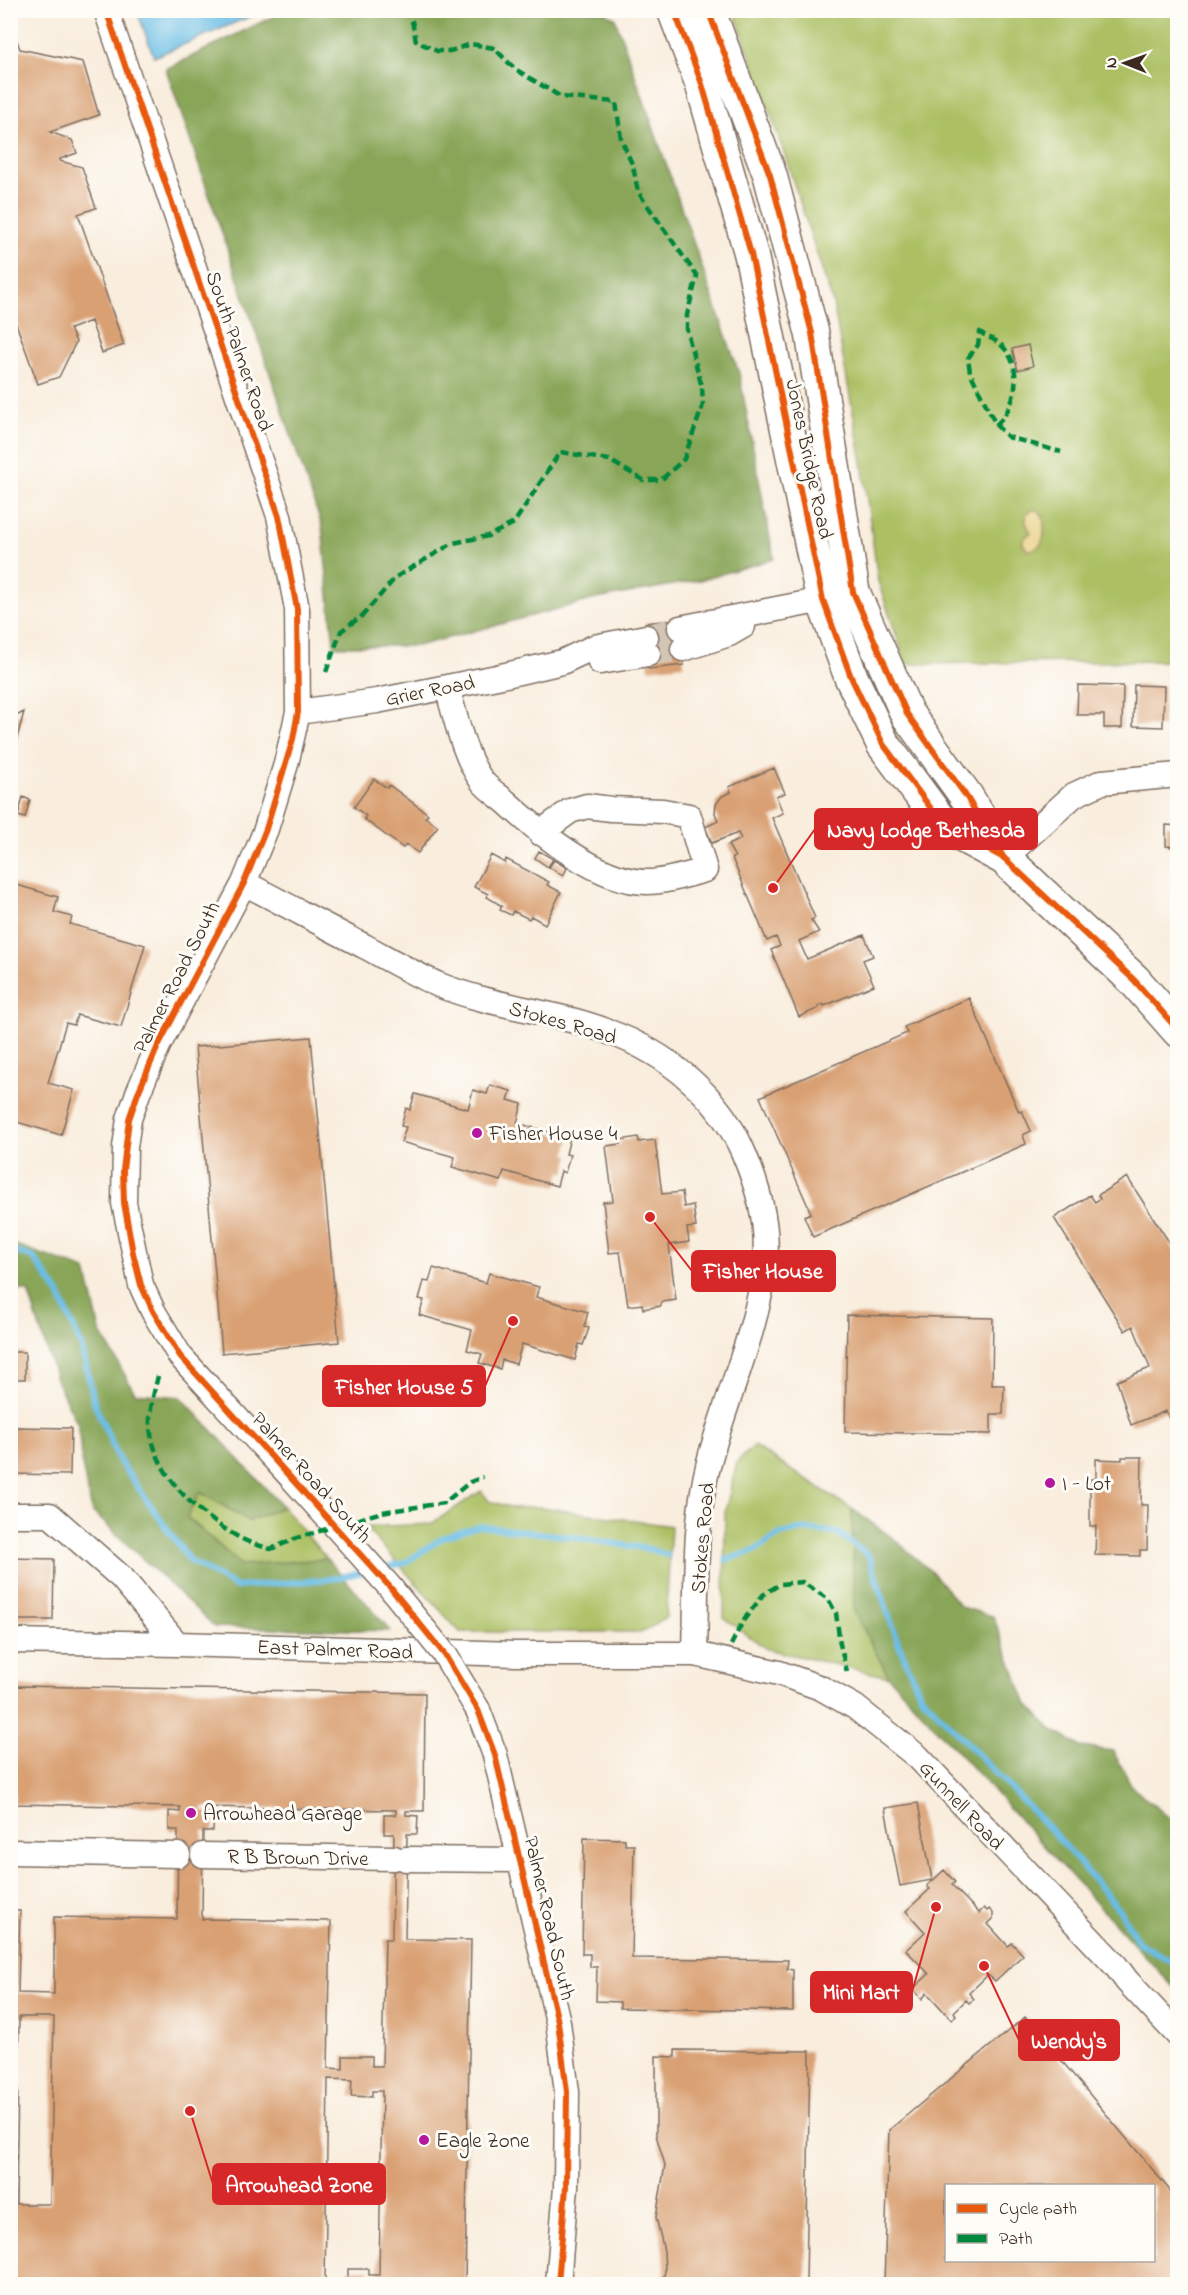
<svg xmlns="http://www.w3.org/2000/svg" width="1188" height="2295" font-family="'Indie Flower',sans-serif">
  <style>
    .green { fill: #acc063; stroke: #747540; stroke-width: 1.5 }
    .forest { fill: #89a659; stroke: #62683c; stroke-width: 1.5 }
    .sand { fill: #eeda9e; stroke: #94825e; stroke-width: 1.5 }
    .water { fill: #69bde5; stroke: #527482; stroke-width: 1.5 }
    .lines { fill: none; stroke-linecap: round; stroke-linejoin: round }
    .stream { stroke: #69bde5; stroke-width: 6 }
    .building { fill: #d9a073; fill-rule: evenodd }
    .minor-tunnel { stroke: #d3c6b7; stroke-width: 24; stroke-dasharray: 24 12; stroke-linecap: butt }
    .minor-casing { stroke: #7e6e61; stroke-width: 27 }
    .secondary-casing { stroke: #7e6e61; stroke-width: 36 }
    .minor { stroke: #fff; stroke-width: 24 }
    .secondary { stroke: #fff; stroke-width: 33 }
    .minor-bridge-casing { stroke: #7e6e61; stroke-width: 27; stroke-linecap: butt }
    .minor-bridge { stroke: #fff; stroke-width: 24 }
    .quiet { stroke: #00873e; stroke-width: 4.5; stroke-dasharray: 9 4.5; stroke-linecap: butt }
    .cycleway-casing { stroke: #fdfcf7; stroke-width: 10 }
    .cycleway { stroke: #e8590c; stroke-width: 6 }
    .poi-dot { fill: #b5179e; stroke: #fdfcf7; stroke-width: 2 }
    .labels { text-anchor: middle; stroke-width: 6; stroke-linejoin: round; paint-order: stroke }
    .street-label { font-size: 21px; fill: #3b2a1e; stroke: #fdfcf7 }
    .poi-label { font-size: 21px; fill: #3b2a1e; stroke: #fdfcf7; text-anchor: start }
    .leader { fill: none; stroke: #d62828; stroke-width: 2 }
    .callout-dot { fill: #d62828; stroke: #fdfcf7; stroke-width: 2 }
    .callout { fill: #d62828; stroke: #d62828; stroke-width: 2 }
    .callout-label { font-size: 22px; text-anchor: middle; font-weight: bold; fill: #fff }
  </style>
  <rect width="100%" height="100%" fill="#fdfcf7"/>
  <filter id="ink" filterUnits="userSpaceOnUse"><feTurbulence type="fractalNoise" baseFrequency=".0167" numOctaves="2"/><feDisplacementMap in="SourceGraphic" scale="12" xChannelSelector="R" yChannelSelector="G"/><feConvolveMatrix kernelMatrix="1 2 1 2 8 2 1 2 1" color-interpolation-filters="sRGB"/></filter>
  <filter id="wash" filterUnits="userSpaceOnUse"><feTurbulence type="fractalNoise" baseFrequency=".008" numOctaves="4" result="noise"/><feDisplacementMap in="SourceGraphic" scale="24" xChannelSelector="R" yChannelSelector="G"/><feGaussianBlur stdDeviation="1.35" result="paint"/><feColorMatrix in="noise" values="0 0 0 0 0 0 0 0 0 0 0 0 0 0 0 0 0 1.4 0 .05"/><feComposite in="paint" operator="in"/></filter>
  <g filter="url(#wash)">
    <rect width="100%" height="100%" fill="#f9eddd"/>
    <!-- green -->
    <path class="green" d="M734,11H1177V661L906,664L878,581L862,462L833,303L780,141Z
      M754,1446L852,1509L854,1611L889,1677L767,1649L724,1618L725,1512L737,1462Z
      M481,1491L489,1501L514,1508L541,1507L671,1526L666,1617L643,1632H460L365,1527L431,1524Z
      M200,1492L249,1521L283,1507L327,1559L241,1565L187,1517Z"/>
    <!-- forest -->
    <path class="forest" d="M508,10L525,14L550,11H603L615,18L739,373L774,559L700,580L596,599L417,646H334L322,526L166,69L284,11Z
      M10,1243L86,1270L100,1331L135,1393L181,1397L283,1507L249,1521L200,1492L187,1517L241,1565L327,1559L391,1631L215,1627L92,1511L82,1465L78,1425L57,1382L28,1291L11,1289Z
      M852,1509L893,1538L935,1575L961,1607L993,1616L1026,1702L1051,1729L1081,1747L1113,1751L1133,1788L1177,1824V1991L889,1677L854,1611Z"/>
    <!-- sand -->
    <path class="sand" d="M1031,510H1037L1043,516C1045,531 1047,550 1027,550L1023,544V539L1031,533L1026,523V515Z"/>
    <!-- water -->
    <path class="water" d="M137,11V10L263,11L154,57Z"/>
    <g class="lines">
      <!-- stream -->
      <path class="stream" d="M10,1250L33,1257L59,1294L81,1345L95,1405L120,1462L189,1560L236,1587L330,1579L369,1571
        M726,1560L754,1551L780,1534L804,1529L838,1533L868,1555L899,1645L920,1694L1061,1841L1121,1912L1139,1943L1178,1965
        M382,1568L405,1563L442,1538L479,1526L565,1536L649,1549L668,1555"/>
    </g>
    <g id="blocks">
      <!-- building -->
      <path class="building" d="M10,21L20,49L83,62L99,115L50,132L72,140L77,153L60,159V161L82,167L96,208L78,214L124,345L102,353L91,321L70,329L76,342L59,377L38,384L10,307Z
        M1028,345L1033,366L1018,370L1012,349Z
        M680,619L684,665L649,669L645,623Z
        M1078,685L1123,686L1122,728H1104V715H1077Z
        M1134,685L1164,686L1163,727L1133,726Z
        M24,712L11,760H10V719Z
        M774,768L785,793L776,796L783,813L772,818L815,918L811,920L819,932L799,941L807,959L864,935L873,956L863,960L874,985L824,1006L823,1004L818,1006L819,1008L799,1017L771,950L780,946L776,937L767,941L732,858L735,857L728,845L741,839L738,833L712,843L705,827L718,821L715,813L716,804L722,796L731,792L729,787Z
        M374,779L387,788L389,785L428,814L425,817L438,826L418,853L406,844L403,848L364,819L366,816L354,807Z
        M23,797L30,800L25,818L18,816Z
        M1166,825L1178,826V847L1166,846Z
        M539,851L553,859L548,867L535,858Z
        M491,855L505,863L506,859L549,882L547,885L561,892L545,924L531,916L529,919L513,911L511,915L500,910L502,906L487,897L488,894L474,887Z
        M554,860L567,868L563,876L549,867Z
        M10,883L58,897L54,912L72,917L70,924L145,945L121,1027L77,1015L74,1025L66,1023L48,1083L74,1090L61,1135L10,1120Z
        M969,998L1019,1112L1022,1111L1031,1131L1023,1135L1026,1144L813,1237L804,1216L811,1213L760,1097L907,1033L904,1027Z
        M311,1037L339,1342L222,1353L195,1047Z
        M490,1085L511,1091L508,1100L522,1104L517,1123L570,1138L566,1154L570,1155L565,1173L561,1171L557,1186L504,1171L501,1181L452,1167L455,1157L401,1142L406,1127L401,1126L406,1108L410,1110L415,1094L468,1109L473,1090L487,1094Z
        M638,1137L639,1142L655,1140L662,1194L682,1192L684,1207L693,1205L696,1227L687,1228L689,1242L669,1245L676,1300L661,1302V1306L643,1309L642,1304L628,1306L620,1252L609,1253L603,1202L613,1201L606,1146L621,1144L620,1140Z
        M1127,1177L1178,1256V1440L1166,1411L1131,1425L1117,1381L1150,1368L1133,1326L1125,1331L1054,1218L1090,1195L1095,1202L1100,1199L1098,1195Z
        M433,1268L486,1283L489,1273L539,1287L536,1297L588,1312L584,1327L589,1328L583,1345L579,1344L575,1360L522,1344L516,1364L502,1360L500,1369L479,1363L482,1354L467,1350L472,1330L419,1315L424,1300L419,1299L424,1281L429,1282Z
        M847,1315L993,1318L992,1385H1004L1003,1414H991V1434L845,1432Z
        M10,1352H25V1379H10Z
        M10,1427L71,1428L70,1475L10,1474Z
        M1122,1457H1142L1141,1505H1148L1147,1550H1140V1556L1095,1555L1096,1526H1090V1479H1096V1459L1122,1460Z
        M10,1558L54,1559L53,1620H10Z
        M16,1686L425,1693L424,1811H406V1815L418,1816L417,1834H407L405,1939L471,1940L465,2284H348V2269H369V2275H379L382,2091H372V2097L351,2096L352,2080L328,2079L325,2284H48V2282L46,2284H10V1910L20,1911L18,1993L54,1994V1917L177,1919L178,1830H169V1811L180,1812V1807L14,1804ZM203,1807L396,1810V1815H384V1834H394L392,1939H385L382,2066H372V2056H343V2069L328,2068L331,1921L202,1919L203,1831H213L214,1812H202ZM19,2017H54L50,2204H16Z
        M918,1803L932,1880L900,1886L885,1808Z
        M584,1838L625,1839V1845H634L632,1958L788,1960L787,1969L793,1970V2011L620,2008V2002L596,2001L597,1967H590V1954H582Z
        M944,1870L955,1882L952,1885L979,1913L984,1908L987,1911L989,1909L993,1913V1919L988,1924L1008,1946L1012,1943L1023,1955L995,1981L988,1975L969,1993L974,1999L969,2003L966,2000L954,2012L956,2015L952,2020L927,1993L922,1999L913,1989L929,1974L906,1950L925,1932L906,1911L930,1889L927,1886Z
        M1025,2017L1178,2200V2284H884L889,2130ZM946,2186H1154V2260H946Z
        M675,2050L810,2051L806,2284H662L665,2271L664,2251L656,2217L665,2165L656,2135V2056L675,2057Z"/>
    </g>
  </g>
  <g filter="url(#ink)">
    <use href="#blocks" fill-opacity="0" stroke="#7e6e61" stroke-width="1.5"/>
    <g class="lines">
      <!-- minor-tunnel -->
      <path class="minor-tunnel" d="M646,637L680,628
        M648,654L683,649"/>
      <!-- minor casing -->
      <g class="minor-casing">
        <path id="minor" d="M106,10L279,516L297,609L298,712L286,764L266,829L244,883L158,1046L138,1093L129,1119L125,1147L124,1203L141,1285L153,1311L180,1356L292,1478
          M680,628L823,600
          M683,649L729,634L743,626
          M600,662L648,654
          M447,687C455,715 464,757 482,781C488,789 498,795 506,802C540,833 598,882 647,882C666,882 686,875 705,870L689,816L663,811L611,809L587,806L570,811L540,833
          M298,712L377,701L497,677L562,662L594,647L646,637
          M1004,858L1074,795L1102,782L1178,775
          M244,883C285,904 325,926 366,947C390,960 414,974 439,985C494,1007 554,1011 609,1032C667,1053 720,1096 744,1154C758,1187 769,1224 765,1261C759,1327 726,1397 709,1462C693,1524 697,1590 695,1654
          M10,1515H50L122,1578L177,1644
          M10,1641L177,1644L516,1654H695L779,1673L821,1688L855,1707L918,1757L1116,1966L1127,1981L1178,2035
          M478,1710L495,1755L558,2022L567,2092L566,2187L558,2284
          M10,1852L178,1855
          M203,1855L394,1858
          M406,1859L521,1860"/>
      </g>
      <!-- secondary casing -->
      <g class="secondary-casing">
        <path id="secondary" d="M674,10L702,84L751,254L823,600L851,677L883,744L944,826L1004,858L1134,980L1178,1030
          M708,10L770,175L812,333L853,592L907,714L966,796L1003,856"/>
      </g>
      <!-- minor -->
      <use href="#minor" class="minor"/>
      <!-- secondary -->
      <use href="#secondary" class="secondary"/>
      <!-- minor-bridge casing -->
      <g class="minor-bridge-casing">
        <path id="minor-bridge" d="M292,1478L389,1586L445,1655L478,1710"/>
      </g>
      <!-- minor-bridge -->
      <use href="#minor-bridge" class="minor-bridge"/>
      <!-- quiet -->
      <path class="quiet" d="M996,425C1018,406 1024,364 1000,344C995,339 986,337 980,332L978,345L968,358L970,372L996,425L1008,437L1061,452
        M326,672L341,631L363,615L396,577L453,543L488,536L514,523L560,452L609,460L643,480H661L684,459L703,405L702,387L687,332V315L697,276L638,192L633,166L621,139L616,102L561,97L515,69L494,48L471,44L450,51H437L416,41L412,21L406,10
        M158,1376C154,1392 149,1411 150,1427C155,1477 199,1515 240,1538C249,1543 261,1546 271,1549L297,1538L382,1512L444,1503L470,1482L483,1477
        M731,1645L743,1621L763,1595L780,1584L802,1582L828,1599L836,1613L840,1644L847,1672"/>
      <!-- cycleway casing -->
      <g class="cycleway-casing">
        <path id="cycleway" d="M106,10L279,516L297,609L298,712L293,739L266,829L244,883L158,1046L138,1093L129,1119L123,1170L124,1203L133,1253L141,1285L153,1311L180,1356L389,1586L445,1655L478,1710L495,1755L558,2022L567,2092L566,2187L558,2284
          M674,10L702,84L751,254L823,600L851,677L883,744L944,826L1004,858L1134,980L1178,1030
          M708,10L770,175L812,333L853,592L907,714L966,796L1004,858"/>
      </g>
      <!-- cycleway -->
      <use href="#cycleway" class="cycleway"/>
    </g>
  </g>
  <!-- markers -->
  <g class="poi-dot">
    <circle cx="477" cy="1133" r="6"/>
    <circle cx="1050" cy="1483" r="6"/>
    <circle cx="191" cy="1813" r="6"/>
    <circle cx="424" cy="2140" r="6"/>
  </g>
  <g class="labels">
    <!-- street labels -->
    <g class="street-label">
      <text transform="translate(240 351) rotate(71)" y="7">South Palmer Road</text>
      <text transform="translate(810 459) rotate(78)" y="7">Jones Bridge Road</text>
      <text transform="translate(430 690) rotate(-11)" y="7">Grier Road</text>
      <text transform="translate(176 977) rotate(-63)" y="7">Palmer Road South</text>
      <text transform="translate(563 1022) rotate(16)" y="7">Stokes Road</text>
      <text transform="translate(312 1477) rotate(48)" y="7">Palmer Road South</text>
      <text transform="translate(702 1538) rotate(-85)" y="7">Stokes Road</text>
      <text transform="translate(335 1649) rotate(2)" y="7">East Palmer Road</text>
      <text transform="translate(962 1805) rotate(47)" y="7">Gunnell Road</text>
      <text transform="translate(298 1857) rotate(1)" y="7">R B Brown Drive</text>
      <text transform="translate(550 1918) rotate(77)" y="7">Palmer Road South</text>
    </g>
    <!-- poi labels -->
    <g class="poi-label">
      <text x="489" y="1140">Fisher House 4</text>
      <text x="1062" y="1490">I - Lot</text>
      <text x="203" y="1820">Arrowhead Garage</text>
      <text x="436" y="2147">Eagle Zone</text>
    </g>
  </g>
  <!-- callouts -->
  <path class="leader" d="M773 888L815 829M650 1217L692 1271M513 1321L485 1386M936 1907L912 1992M984 1966L1019 2040M190 2111L213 2184"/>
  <g class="callout-dot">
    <circle cx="773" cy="888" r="6"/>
    <circle cx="650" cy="1217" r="6"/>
    <circle cx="513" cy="1321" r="6"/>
    <circle cx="936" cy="1907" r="6"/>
    <circle cx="984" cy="1966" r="6"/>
    <circle cx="190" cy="2111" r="6"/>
  </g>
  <g class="callout">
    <rect x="815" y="809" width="222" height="40" rx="6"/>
    <rect x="692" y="1251" width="143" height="40" rx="6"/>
    <rect x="323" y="1366" width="162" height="40" rx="6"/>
    <rect x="811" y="1972" width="101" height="40" rx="6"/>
    <rect x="1019" y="2020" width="100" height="40" rx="6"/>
    <rect x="213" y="2164" width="172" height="40" rx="6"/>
  </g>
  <g class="callout-label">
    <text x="926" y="837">Navy Lodge Bethesda</text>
    <text x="763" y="1278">Fisher House</text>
    <text x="404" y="1394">Fisher House 5</text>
    <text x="861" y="1999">Mini Mart</text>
    <text x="1069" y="2048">Wendy's</text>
    <text x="299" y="2192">Arrowhead Zone</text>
  </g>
  <!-- margin -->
  <rect width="1188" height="2295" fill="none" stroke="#fdfcf7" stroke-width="36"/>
  <!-- legend -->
  <rect x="945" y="2184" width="210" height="78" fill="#fdfcf7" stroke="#afa8a0" stroke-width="1.5"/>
  <rect x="957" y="2204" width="30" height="9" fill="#e8590c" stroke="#afa8a0" stroke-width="1.5"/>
  <text x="999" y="2214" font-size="18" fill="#3b2a1e">Cycle path</text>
  <rect x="957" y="2234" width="30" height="9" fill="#00873e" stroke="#afa8a0" stroke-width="1.5"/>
  <text x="999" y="2244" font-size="18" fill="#3b2a1e">Path</text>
  <!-- north arrow -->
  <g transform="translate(1125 63) rotate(271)" stroke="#fdfcf7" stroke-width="4.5" paint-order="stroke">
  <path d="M0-4.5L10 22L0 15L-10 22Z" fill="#3b2a1e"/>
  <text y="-9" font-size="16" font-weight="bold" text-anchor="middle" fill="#3b2a1e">N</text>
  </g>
</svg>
